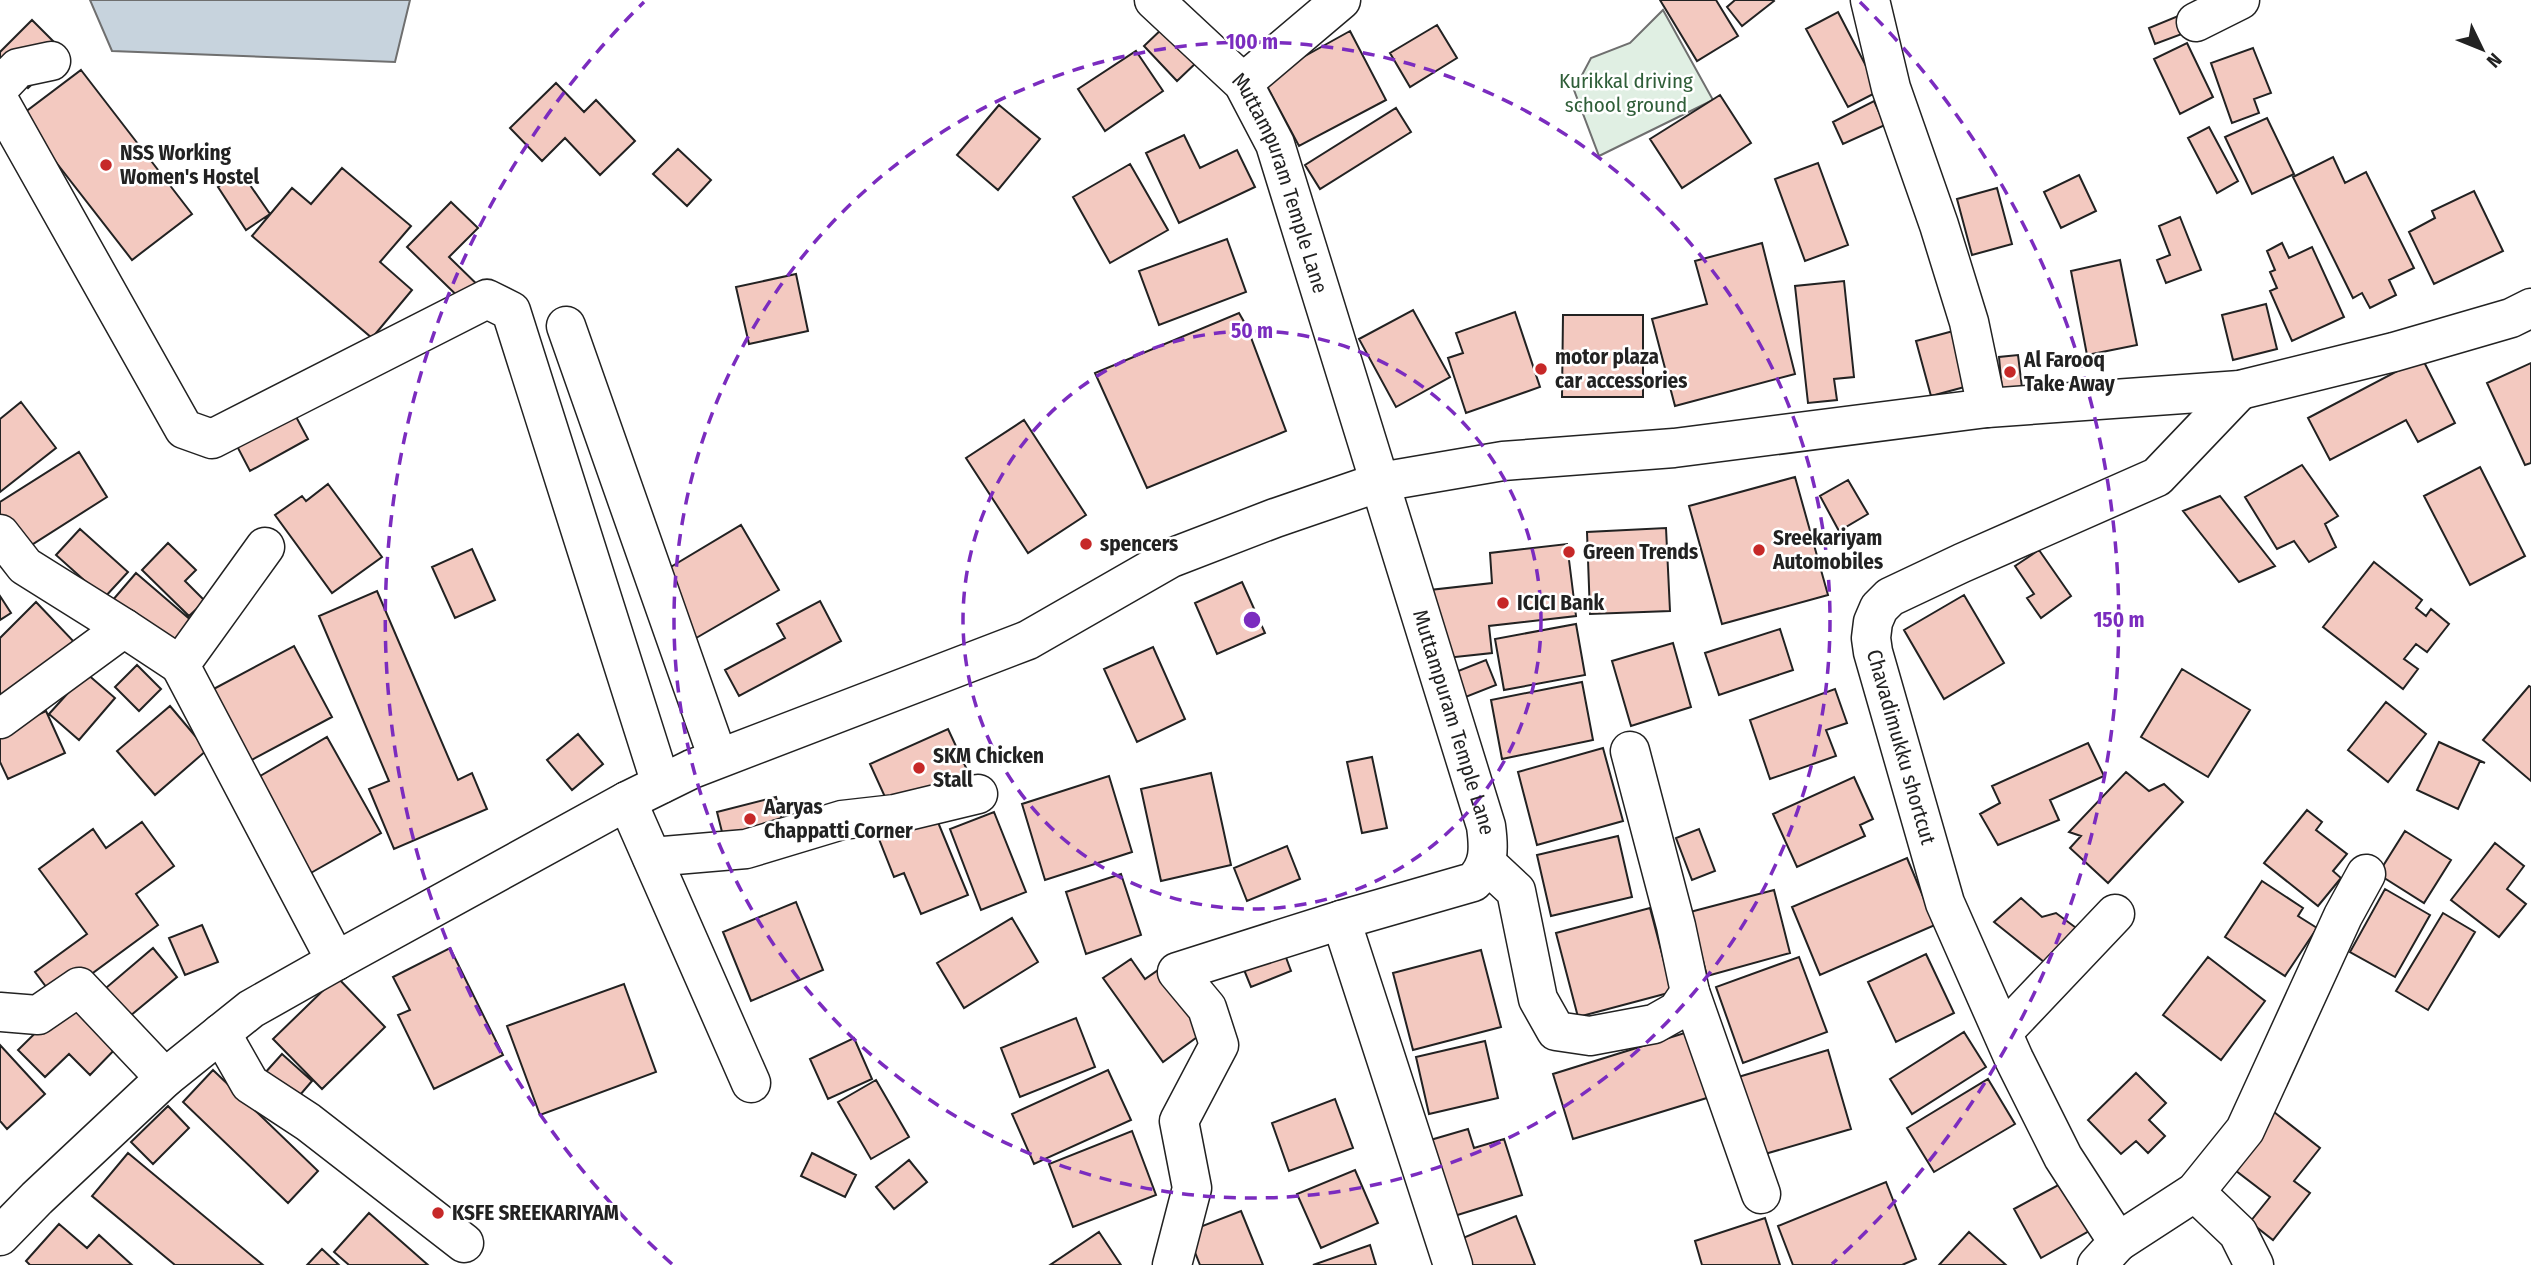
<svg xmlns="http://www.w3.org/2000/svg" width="2531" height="1265" font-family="'Fira Sans Condensed',sans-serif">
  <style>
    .green { fill: #e0efe3; stroke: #6f6f6f; stroke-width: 2 }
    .water { fill: #c7d3dd; stroke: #6f6f6f; stroke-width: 2 }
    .building { fill: #f3c9c0; stroke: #222; stroke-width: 2 }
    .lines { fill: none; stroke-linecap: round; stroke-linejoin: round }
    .minor-casing { stroke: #222; stroke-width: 41 }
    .major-casing { stroke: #222; stroke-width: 41 }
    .minor { stroke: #fff; stroke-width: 38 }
    .major { stroke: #fff; stroke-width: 38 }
    .ring { fill: none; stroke: #7b2cbf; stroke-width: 3.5; stroke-dasharray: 12 9 }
    .poi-dot { fill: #c62828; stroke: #fff; stroke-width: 2.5 }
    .labels { text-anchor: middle; stroke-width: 5; stroke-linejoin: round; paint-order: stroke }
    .park-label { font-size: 21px; fill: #2f5e38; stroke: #fff }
    .poi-label { font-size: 21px; font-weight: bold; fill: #222; stroke: #fff; text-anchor: start }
    .street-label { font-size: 21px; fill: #222; stroke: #fff }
    .centre { fill: #7b2cbf; stroke: #fff; stroke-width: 3.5 }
    .ring-label { font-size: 21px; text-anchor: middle; font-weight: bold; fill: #7b2cbf; stroke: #fff; stroke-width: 5; stroke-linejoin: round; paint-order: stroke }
  </style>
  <rect width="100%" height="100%" fill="#fff"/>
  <!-- green -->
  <path class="green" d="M1663,10L1713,100L1599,156L1574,90L1591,58L1630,43Z"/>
  <!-- water -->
  <path class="water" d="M90,0H410L395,62L112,51Z"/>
  <!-- building -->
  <path class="building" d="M1660,0H1716L1738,36L1697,61Z
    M1735,0H1773L1774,1L1742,26L1727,7Z
    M1838,12L1879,91L1848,107L1806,29Z
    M2183,14L2190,31L2155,44L2149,28Z
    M32,20L65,53L28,88L0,60V52Z
    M1437,25L1457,58L1410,87L1390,53Z
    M1165,26L1198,61L1177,81L1144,46Z
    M1350,31L1386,100L1299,146L1259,71L1301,49L1305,56Z
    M2187,43L2213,97L2180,114L2154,59Z
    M2253,48L2271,93L2254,99L2259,113L2232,123L2211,63Z
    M1136,51L1163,91L1105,131L1078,89Z
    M81,70L192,214L132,260L20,116Z
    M556,83L584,112L596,100L635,141L600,175L565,138L542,161L510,128Z
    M1720,95L1751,143L1682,188L1650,139Z
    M1874,101L1885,125L1843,144L1833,122Z
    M999,105L1040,139L998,190L957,155Z
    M1396,108L1411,132L1320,189L1305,165Z
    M2267,118L2294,174L2252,194L2225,137Z
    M2209,127L2238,181L2217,193L2188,138Z
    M1184,135L1200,168L1237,150L1255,187L1179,223L1146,153Z
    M678,149L711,180L687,206L653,174Z
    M2333,157L2345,183L2366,172L2414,268L2389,280L2396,295L2370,308L2362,293L2353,298L2293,177Z
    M1818,163L1848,245L1805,261L1775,179Z
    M1130,164L1168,230L1110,263L1073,197Z
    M342,168L411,226L380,262L412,290L372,338L252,236L292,188L311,204Z
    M241,172L270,214L246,230L218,187Z
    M2079,175L2096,211L2061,228L2044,192Z
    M1997,188L2012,244L1972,255L1957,199Z
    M2474,191L2503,251L2434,284L2409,232L2435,218L2432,211Z
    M451,202L478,228L449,257L489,296L474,312L407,247Z
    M2180,217L2201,270L2166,283L2157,260L2170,255L2159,226Z
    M1227,239L1246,292L1159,325L1139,271Z
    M1762,243L1795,374L1675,406L1652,319L1707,304L1695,261Z
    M2282,243L2289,258L2312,247L2344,317L2292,341L2270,291L2277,288L2270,272L2275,270L2267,251Z
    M2120,260L2137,345L2087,355L2071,271Z
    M796,274L808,331L749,344L736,287Z
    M1844,281L1854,377L1834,379L1837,400L1808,403L1795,286Z
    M2266,304L2277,349L2233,360L2222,315Z
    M1413,310L1450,377L1396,407L1359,339Z
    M1515,312L1540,387L1466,413L1448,358L1463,353L1456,333Z
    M1239,313L1247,327L1286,431L1147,488L1095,373Z
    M1563,315H1643V397H1562Z
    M1957,330L1972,385L1931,396L1916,341Z
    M2018,355L2022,388L2002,390L1999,357Z
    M2422,358L2455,423L2418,442L2406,420L2330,460L2308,418Z
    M2531,363V463L2525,465L2487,383Z
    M286,398L308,439L250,471L228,429Z
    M21,402L56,448L0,492V419Z
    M1024,420L1086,515L1028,553L966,458Z
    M79,452L107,497L22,551L0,516V502Z
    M2302,465L2338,516L2325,524L2336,547L2309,562L2294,541L2277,549L2245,497Z
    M2480,467L2525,556L2470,585L2424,496Z
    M1795,477L1828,595L1722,624L1689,506Z
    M1848,480L1868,514L1839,531L1820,496Z
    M328,484L382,557L332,593L275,515L302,496L306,501Z
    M2220,496L2275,566L2239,582L2183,511Z
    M741,525L779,590L691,641L654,577Z
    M1666,528L1670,611L1590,614L1587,532Z
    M80,529L128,572L104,598L56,555Z
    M168,543L196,570L185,581L205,601L189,616L142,570Z
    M1567,544L1576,616L1489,626L1492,653L1437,659L1430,590L1492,583L1490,553Z
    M472,549L495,600L455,618L432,567Z
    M2039,550L2071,596L2041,618L2027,598L2034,594L2015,566Z
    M2374,562L2422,600L2416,608L2426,616L2431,609L2449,624L2427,652L2416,644L2404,659L2418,669L2403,689L2323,627Z
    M136,573L200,628L164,645L112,601Z
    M1242,582L1265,633L1217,654L1195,603Z
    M377,591L458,780L472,773L487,809L394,849L369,789L389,781L319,616Z
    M1964,595L2004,663L1944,699L1904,630Z
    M0,596L11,613L0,620Z
    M820,601L841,641L739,696L725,670L785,638L777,624Z
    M36,602L77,645L0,701V638Z
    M1576,624L1585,675L1504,690L1495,639Z
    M1780,629L1793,670L1719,695L1705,653Z
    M1673,643L1691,707L1631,726L1612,661Z
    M294,646L332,717L246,763L208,692Z
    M1153,647L1185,719L1137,742L1104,669Z
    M1486,660L1496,685L1458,700L1448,675Z
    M137,665L161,689L139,711L115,687Z
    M2182,669L2250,710L2208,777L2141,737Z
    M86,673L115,698L79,740L49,714Z
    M1582,682L1593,740L1502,759L1491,700Z
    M2529,686L2531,687V781L2483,740Z
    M1835,689L1847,723L1826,730L1836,756L1770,779L1750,720Z
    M2386,702L2426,734L2388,782L2348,750Z
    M170,706L207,750L155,795L117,751Z
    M46,711L65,753L8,779L0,762V732Z
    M948,729L968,772L890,808L870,764Z
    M578,734L603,764L572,790L547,760Z
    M327,737L381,833L309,874L255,779Z
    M2439,742L2485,763L2480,761L2458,809L2417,790Z
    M2088,743L2104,776L2050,800L2059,820L1998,845L1980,814L2000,803L1992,786Z
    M1603,748L1623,821L1537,845L1518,772Z
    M1372,757L1387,828L1362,833L1347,762Z
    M2126,772L2149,791L2164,784L2183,802L2108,883L2070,848L2081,836L2069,832Z
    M1211,773L1231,865L1161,881L1141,789Z
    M1109,776L1132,852L1045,880L1022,804Z
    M1854,777L1873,819L1860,825L1865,836L1797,867L1773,814Z
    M776,797L783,825L724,840L717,812Z
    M2307,810L2322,822L2316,830L2347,854L2333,871L2341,878L2318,906L2264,863Z
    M994,812L1026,892L981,910L950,829Z
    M935,815L968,895L921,914L904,873L894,877L879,839Z
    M142,822L174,866L136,894L158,925L56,1000L35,972L87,934L39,869L93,829L106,848Z
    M1699,829L1715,871L1692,880L1676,838Z
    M2405,831L2451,860L2424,903L2378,874Z
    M1618,836L1632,897L1551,916L1537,855Z
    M2495,843L2524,866L2507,889L2526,904L2499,937L2451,900Z
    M1287,846L1300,879L1247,901L1234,868Z
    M1907,858L1935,925L1820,975L1792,907Z
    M1121,874L1141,935L1086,954L1066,892Z
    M2262,881L2303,908L2298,916L2317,928L2285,976L2225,937Z
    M2385,889L2430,915L2395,977L2350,952Z
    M1774,890L1790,953L1707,976L1690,912Z
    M2021,898L2042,917L2056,913L2083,933L2049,966L1994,922Z
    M796,902L823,970L751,1001L723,932Z
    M1650,908L1672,992L1578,1017L1556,933Z
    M2443,913L2475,932L2428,1010L2396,991Z
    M1012,918L1038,962L964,1008L937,963Z
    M202,925L218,962L185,975L169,938Z
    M1281,944L1291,971L1251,987L1240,960Z
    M153,948L177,977L124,1021L100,993Z
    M450,948L503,1055L434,1089L398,1015L410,1010L393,977Z
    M1481,950L1501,1027L1413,1050L1393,973Z
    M1926,954L1954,1013L1896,1042L1868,982Z
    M1799,957L1827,1032L1743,1063L1716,987Z
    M2208,957L2265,1001L2221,1060L2163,1015Z
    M1131,959L1145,979L1164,966L1208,1029L1163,1062L1103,978Z
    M337,977L385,1027L322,1089L273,1039Z
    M624,984L656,1072L540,1115L507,1026Z
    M74,995L121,1043L90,1075L69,1054L45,1077L18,1050Z
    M1076,1018L1095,1067L1020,1097L1001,1048Z
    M1691,1031L1710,1097L1573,1139L1553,1074Z
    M1964,1032L1986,1067L1912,1114L1890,1079Z
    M854,1038L872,1079L828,1099L810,1059Z
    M1485,1041L1498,1098L1429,1114L1416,1057Z
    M0,1045L45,1094L7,1129L0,1121Z
    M1828,1050L1851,1129L1758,1156L1735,1078Z
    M282,1054L312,1081L294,1102L264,1074Z
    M213,1070L318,1171L288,1203L183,1102Z
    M1108,1070L1131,1120L1034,1164L1012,1114Z
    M2136,1073L2166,1103L2149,1120L2165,1136L2148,1153L2136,1141L2121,1154L2088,1120Z
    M1988,1079L2015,1124L1934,1172L1907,1128Z
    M876,1080L909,1137L871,1159L838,1102Z
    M1335,1099L1353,1148L1289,1171L1272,1123Z
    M168,1106L189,1128L153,1164L131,1142Z
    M2274,1112L2320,1148L2294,1181L2310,1193L2273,1240L2250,1222L2270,1197L2231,1167Z
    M1468,1129L1474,1148L1504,1139L1522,1195L1451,1217L1427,1141Z
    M1132,1131L1156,1195L1073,1227L1049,1164Z
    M128,1153L263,1265H175L92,1196Z
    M812,1153L856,1175L845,1197L801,1176Z
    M909,1160L927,1182L894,1209L876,1187Z
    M1355,1170L1378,1223L1321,1248L1297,1194Z
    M1886,1182L1916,1259L1902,1265H1793L1778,1226Z
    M2062,1183L2089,1231L2041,1258L2014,1209Z
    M1241,1211L1263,1265H1200L1187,1232Z
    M369,1213L428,1265H349L334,1252Z
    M1516,1216L1535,1265H1466L1458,1240Z
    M1765,1218L1780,1265H1702L1695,1241Z
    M59,1224L87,1248L99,1235L132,1265H30L26,1261Z
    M1099,1232L1121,1265H1050Z
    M1969,1232L2006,1265H1939Z
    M1370,1245L1376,1265H1313Z
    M322,1249L339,1265H307Z"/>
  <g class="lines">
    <!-- minor casing -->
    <g class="minor-casing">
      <g id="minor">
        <path id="s1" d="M1154,0L1243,83L1275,144L1486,826C1489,848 1490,866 1473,882L1341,920L1177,972L1207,1008L1219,1045L1179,1121L1192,1188L1172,1265"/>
        <path d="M1870,0L1891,88L1939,225L1969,322L1987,408"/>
        <path d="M2196,22L2240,0"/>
        <path d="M1243,83L1341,0"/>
        <path d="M0,87L18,68L51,61"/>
        <path d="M0,102L184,429L212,439L487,299L511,311L661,784"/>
        <path d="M566,326L718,758"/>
        <path d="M0,534L25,566L124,628"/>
        <path d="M265,547L180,665L336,961"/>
        <path d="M0,719L124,628L180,665"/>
        <path d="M627,801L751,1083"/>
        <path d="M652,857L746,849L842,820L895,814L978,794"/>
        <path d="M1486,863L1516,891L1538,999L1556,1031L1590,1036L1654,1024L1677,1011L1690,992L1676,926L1630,751"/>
        <path d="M1341,920L1453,1265"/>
        <path d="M1690,992L1761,1194"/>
        <path d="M0,1012L38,1015L79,987L165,1078"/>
        <path d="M2003,1032L2115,914"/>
        <path d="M221,1033L250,1084L308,1122L464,1243"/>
        <path d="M2195,1192L2238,1233L2254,1265"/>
        <path d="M2118,1242L2195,1192L2245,1130L2343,916L2366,874"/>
        <path d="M2097,1265L2118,1242L2063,1157L2014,1059L1945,903L1873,652L1871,638L1873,622L1879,608L1890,597L1962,563L2157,477L2240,390"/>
      </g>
    </g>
    <!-- major casing -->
    <g class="major-casing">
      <path id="major" d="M0,1236L37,1198L165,1078L251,1009L336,961L627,801L692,769L1028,640L1171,558L1275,518L1380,482L1503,461L1674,448L1987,408L2240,390L2394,352L2511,318L2531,308"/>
    </g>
    <!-- minor -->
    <use href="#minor" class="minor"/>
    <!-- major -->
    <use href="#major" class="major"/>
  </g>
  <!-- distance rings -->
  <g class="ring">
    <circle cx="1252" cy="620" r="289"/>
    <circle cx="1252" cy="620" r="578"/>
    <path d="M672 1264A867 867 0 0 1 644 2M1860 2A867 867 0 0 1 1832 1264"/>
  </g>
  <!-- markers -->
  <g class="poi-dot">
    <circle cx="106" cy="165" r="7"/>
    <circle cx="1541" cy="369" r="7"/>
    <circle cx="2010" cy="372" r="7"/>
    <circle cx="1086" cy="544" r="7"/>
    <circle cx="1759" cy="550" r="7"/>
    <circle cx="1569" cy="552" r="7"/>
    <circle cx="1503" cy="603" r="7"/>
    <circle cx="919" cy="768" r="7"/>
    <circle cx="750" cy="819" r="7"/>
    <circle cx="438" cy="1213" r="7"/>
  </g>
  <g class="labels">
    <!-- park labels -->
    <g class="park-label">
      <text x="1626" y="88">Kurikkal driving<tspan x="1626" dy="24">school ground</tspan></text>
    </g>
    <!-- poi labels -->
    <g class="poi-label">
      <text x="120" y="160">NSS Working<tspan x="120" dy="24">Women's Hostel</tspan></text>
      <text x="1555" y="364">motor plaza<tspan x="1555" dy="24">car accessories</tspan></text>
      <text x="2024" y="367">Al Farooq<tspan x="2024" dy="24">Take Away</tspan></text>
      <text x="1773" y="545">Sreekariyam<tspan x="1773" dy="24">Automobiles</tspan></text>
      <text x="1100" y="551">spencers</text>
      <text x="1583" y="559">Green Trends</text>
      <text x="1517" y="610">ICICI Bank</text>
      <text x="933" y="763">SKM Chicken<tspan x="933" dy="24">Stall</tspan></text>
      <text x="764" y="814">Aaryas<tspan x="764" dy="24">Chappatti Corner</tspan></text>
      <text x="452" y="1220">KSFE SREEKARIYAM</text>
    </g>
    <!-- street labels -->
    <g class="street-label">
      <text dy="7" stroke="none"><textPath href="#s1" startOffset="229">Muttampuram Temple Lane</textPath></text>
      <text dy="7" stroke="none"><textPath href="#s1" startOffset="796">Muttampuram Temple Lane</textPath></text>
      <text transform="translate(1901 747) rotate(74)" y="7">Chavadimukku shortcut</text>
    </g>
  </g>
  <circle cx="1252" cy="620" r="10" class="centre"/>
  <g class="ring-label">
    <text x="1252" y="49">100 m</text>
    <text x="1252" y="338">50 m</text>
    <text x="2119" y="627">150 m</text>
  </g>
  <!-- north arrow -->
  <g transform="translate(2482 49) rotate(133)" stroke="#ffffff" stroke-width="5" paint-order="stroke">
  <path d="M0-5L12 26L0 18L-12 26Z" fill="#222222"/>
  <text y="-10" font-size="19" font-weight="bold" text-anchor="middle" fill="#222222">N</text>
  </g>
</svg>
